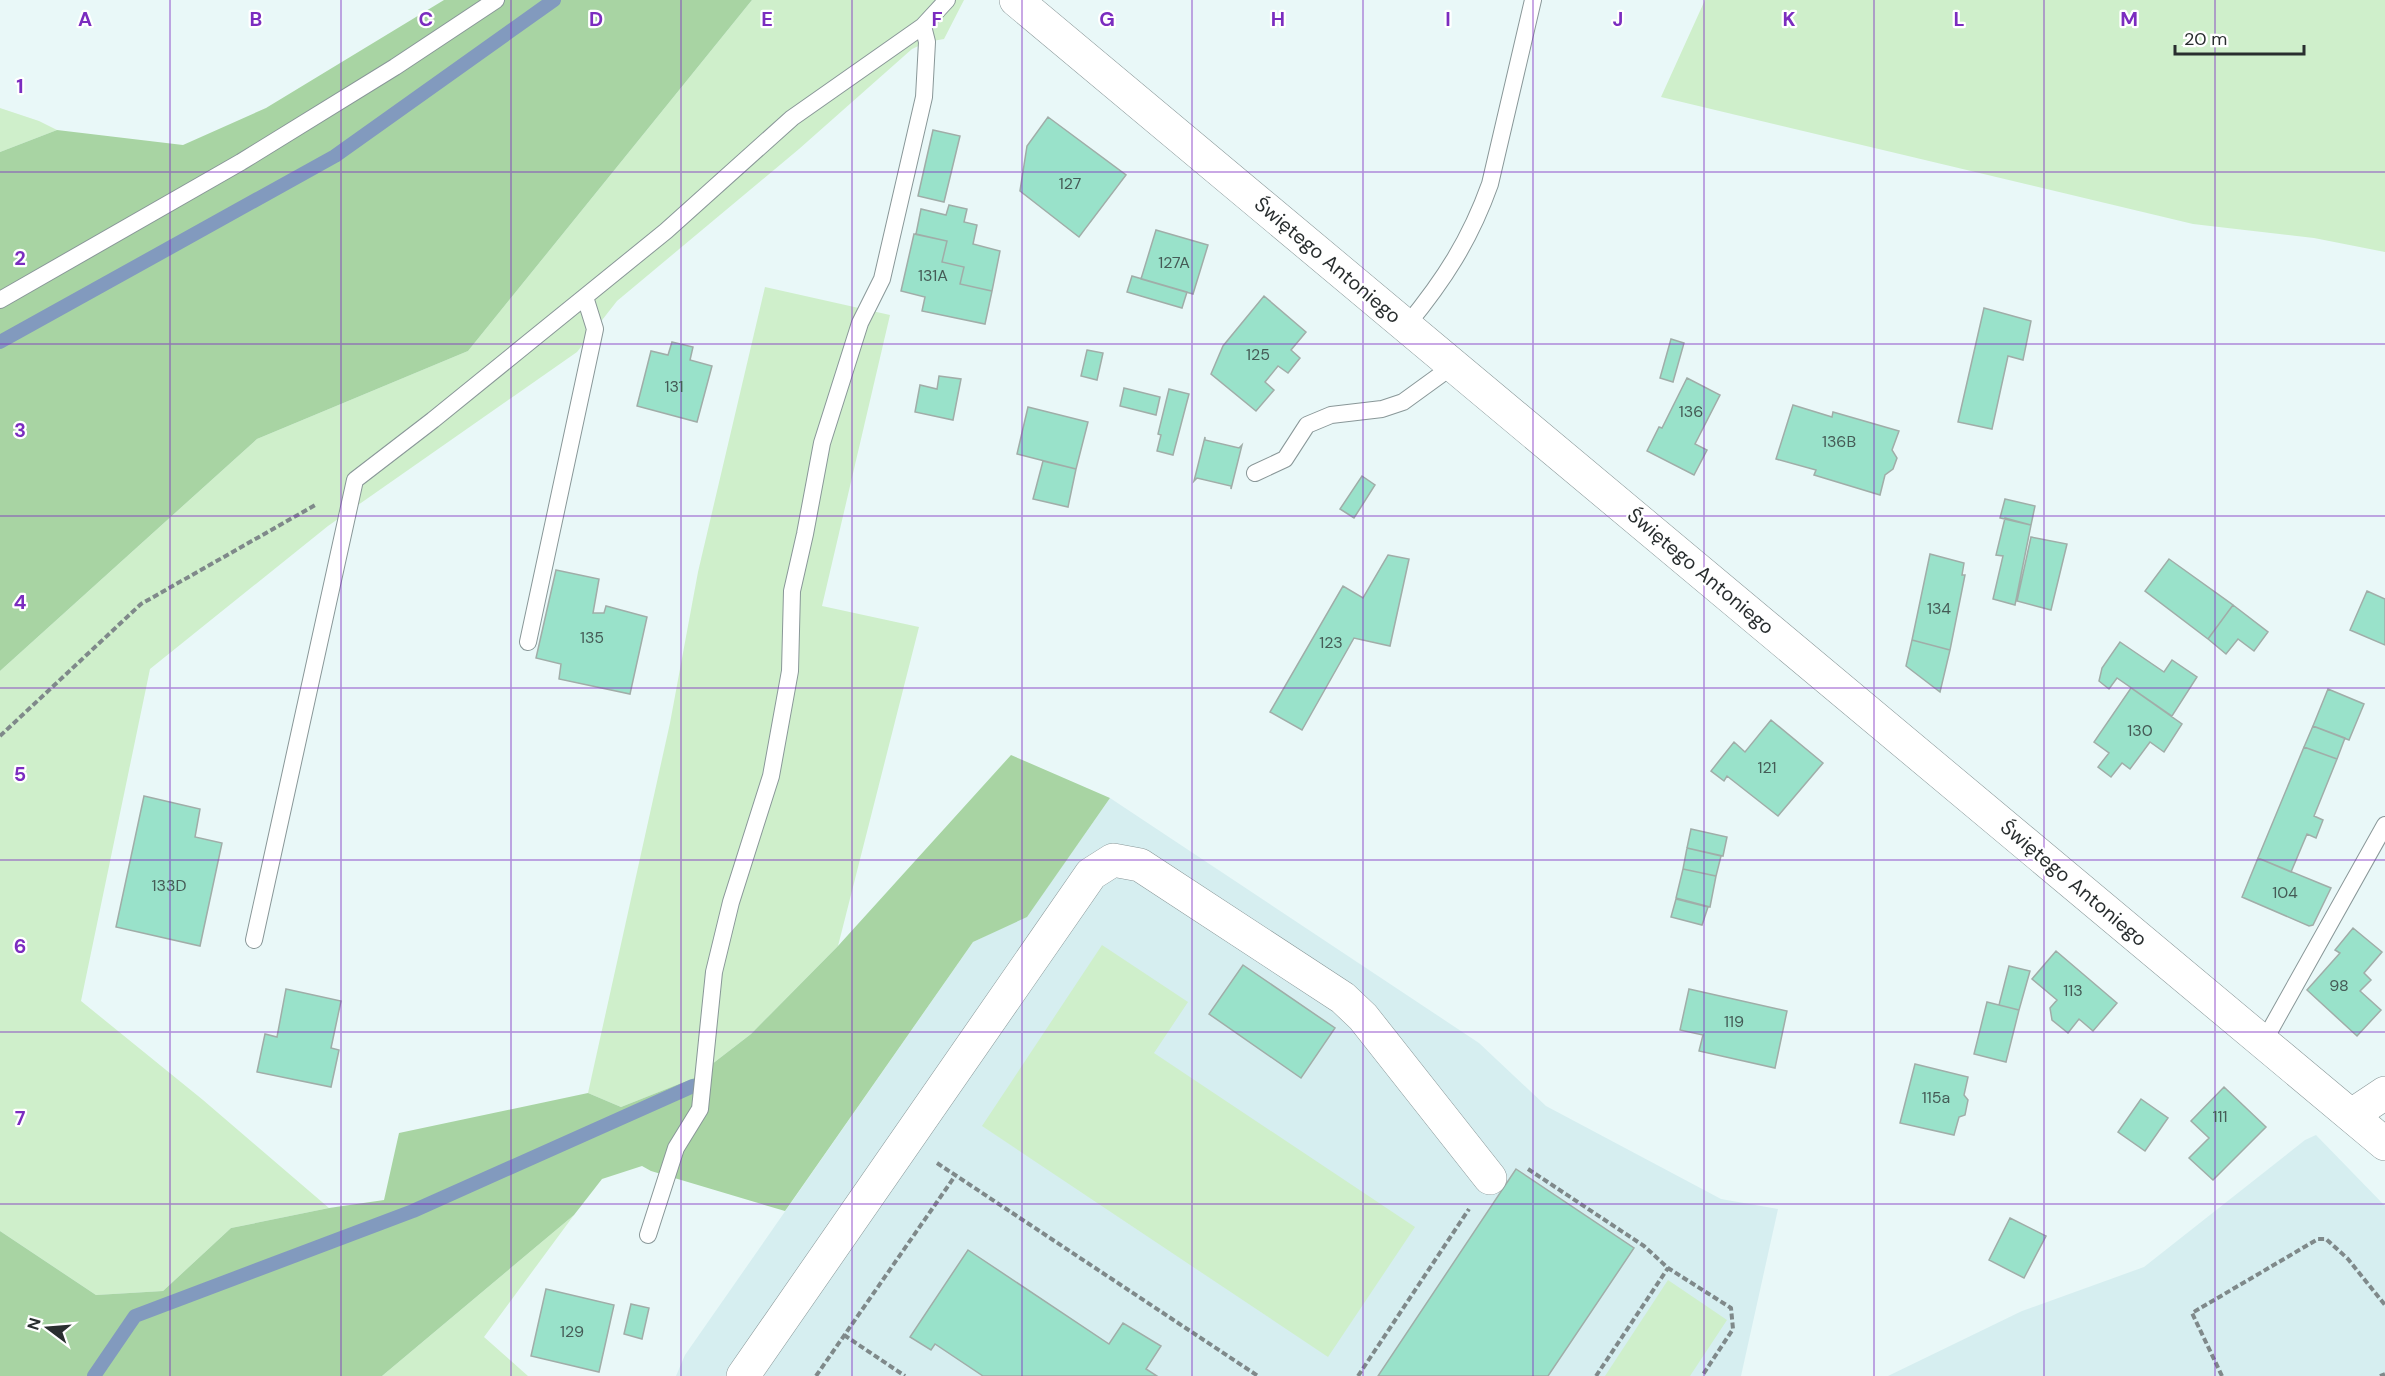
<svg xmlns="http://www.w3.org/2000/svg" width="2385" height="1376" font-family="'DM Sans',sans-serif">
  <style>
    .built { fill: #d6eef0 }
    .green { fill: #cfefcb }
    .forest { fill: #a8d4a3 }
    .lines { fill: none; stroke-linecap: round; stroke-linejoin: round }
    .stream { stroke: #829abe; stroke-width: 14 }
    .building { fill: #99e2ca; stroke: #a0ada8; stroke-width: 1.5 }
    .service-casing { stroke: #899798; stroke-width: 18 }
    .minor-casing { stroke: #899798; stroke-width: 34 }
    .tertiary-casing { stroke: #899798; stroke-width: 34 }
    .path { stroke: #7f898a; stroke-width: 4; stroke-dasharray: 6 3; stroke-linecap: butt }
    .service { stroke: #fff; stroke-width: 16 }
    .minor { stroke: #fff; stroke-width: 33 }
    .tertiary { stroke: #fff; stroke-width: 33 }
    .grid { fill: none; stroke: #7b2cbf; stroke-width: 1.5; stroke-opacity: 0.55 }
    .labels { text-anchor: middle; stroke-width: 4.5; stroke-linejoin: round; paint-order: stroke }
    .number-label { font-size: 16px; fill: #455b56 }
    .street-label { font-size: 20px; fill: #292e2f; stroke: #fff }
    .grid-label { font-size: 20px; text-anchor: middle; font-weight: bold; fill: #7b2cbf; stroke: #fff; stroke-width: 4.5; stroke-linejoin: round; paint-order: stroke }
  </style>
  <rect width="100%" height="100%" fill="#e9f8f8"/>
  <!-- built -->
  <path class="built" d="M1110,798L1479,1043L1546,1106L1721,1199L1778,1209L1741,1376H676L685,1355L973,942L1027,916Z
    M2316,1135L2385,1206V1376H1888L2022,1311L2144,1267L2305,1140Z"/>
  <!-- green -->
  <path class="green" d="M752,0H964L944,39L927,42L912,49L799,149L617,301L577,352L328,526L150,669L81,1001L203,1100L329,1208L231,1228L163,1291L96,1295L0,1231V671L257,439L468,351Z
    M1705,0H2385V252L2314,238L2193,224L1661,97Z
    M0,108L39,121L57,130L0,152Z
    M765,287L890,315L822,606L919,627L838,946L751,1034L694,1078L621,1107L588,1093L670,723L698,572Z
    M1102,945L1188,1002L1154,1053L1415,1227L1328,1357L982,1126Z
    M574,1215L484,1337L528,1376H382Z
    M1668,1280L1727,1320L1690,1376H1605Z"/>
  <!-- forest -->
  <path class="forest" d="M444,0H752L468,351L257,439L0,671V152L57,130L183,145L266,108Z
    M1011,755L1110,798L1027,917L973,942L785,1211L651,1171L642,1166L602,1179L574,1215L382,1376H0V1231L96,1295L163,1291L231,1228L329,1208L384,1200L399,1133L588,1093L621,1107L694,1078L751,1034L838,946Z"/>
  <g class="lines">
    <!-- stream -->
    <path class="stream" d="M0,342L335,156L554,0
      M94,1376L135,1316L413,1211L693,1086"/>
  </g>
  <!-- building -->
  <path class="building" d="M1048,117L1126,175L1079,237L1020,191L1027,146Z
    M933,130L960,136L944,202L918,196Z
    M949,205L967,209L964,222L977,225L973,244L1000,251L992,291L960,284L964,267L942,262L947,241L916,234L921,209L946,215Z
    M1156,230L1208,245L1193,294L1141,279Z
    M914,234L947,241L942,262L964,267L960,284L992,291L985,324L922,311L925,297L901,291Z
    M1132,276L1187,292L1182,308L1127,292Z
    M1264,296L1306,332L1291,350L1300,358L1288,373L1278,366L1265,382L1274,390L1256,411L1211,374L1223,346Z
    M1984,308L2031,321L2023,360L2008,356L1992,429L1958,422Z
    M1671,339L1684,343L1673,382L1660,378Z
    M672,342L693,347L690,360L712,366L697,422L637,406L651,351L668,355Z
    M1087,350L1103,353L1097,380L1081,376Z
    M939,376L961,379L953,420L915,412L920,385L937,389Z
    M1687,378L1720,395L1695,444L1707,450L1694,475L1647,451L1659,427L1662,428Z
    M1124,388L1160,397L1156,415L1120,406Z
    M1169,389L1189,394L1173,455L1157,451L1161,435L1158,434Z
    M1793,405L1832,417L1833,412L1899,431L1892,450L1897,458L1893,469L1885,475L1880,495L1814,475L1816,470L1776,459Z
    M1028,407L1088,422L1076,469L1017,454Z
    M1205,437V440L1239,448L1242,445L1231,489V486L1197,478L1194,481Z
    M1043,461L1076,469L1068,507L1033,499Z
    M1362,476L1375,485L1354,518L1340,509Z
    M2005,499L2035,506L2031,525L2000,518Z
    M2005,518L2031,525L2015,605L1993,599L2003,556L1996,555Z
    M2031,537L2067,544L2051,610L2017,601Z
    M1930,554L1964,563L1962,575H1965L1950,650L1912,640Z
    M1388,555L1409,559L1390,646L1354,638L1302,730L1270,712L1343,586L1363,598Z
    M2169,559L2233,605L2208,639L2145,591Z
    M556,570L599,579L593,613H604L606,606L647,617L630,694L559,679L561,664L536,658Z
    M2367,591L2385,599V645L2350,630Z
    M2233,605L2268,632L2254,651L2238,639L2226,654L2208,639Z
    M1912,640L1950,650L1940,692L1906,666Z
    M2120,642L2164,672L2172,660L2197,677L2172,716L2117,678L2109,689L2099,681L2102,668Z
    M2131,688L2182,724L2164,752L2150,742L2130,769L2122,763L2111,777L2098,767L2109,753L2094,742Z
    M2328,689L2364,704L2349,740L2313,726Z
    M1771,720L1823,763L1778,816L1727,776L1724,781L1711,771L1734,742L1745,752Z
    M2313,726L2345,738L2337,759L2304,747Z
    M2304,747L2337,759L2314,816L2323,820L2316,838L2307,834L2291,872L2258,858Z
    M144,796L200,809L195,837L222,843L200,946L116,927Z
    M1691,829L1727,837L1723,856L1687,848Z
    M1687,848L1721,856L1716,876L1683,869Z
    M2258,858L2331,888L2313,925L2309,926L2242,897Z
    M1683,869L1716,876L1710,907L1676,898Z
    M1676,899L1708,907L1702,925L1671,917Z
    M2353,928L2382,952L2364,973L2371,980L2360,991L2381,1010L2357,1036L2307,990L2340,953L2335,950Z
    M2056,951L2117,1003L2093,1031L2079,1019L2068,1033L2052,1020L2050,1008L2057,1000L2032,979Z
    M1243,965L1335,1028L1301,1078L1209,1014Z
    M2009,966L2030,971L2019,1010L1999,1005Z
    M286,989L341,1001L331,1048L339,1050L331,1087L257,1072L265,1034L277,1037Z
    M1689,989L1787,1011L1775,1068L1699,1051L1703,1035L1680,1030Z
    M1987,1002L2019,1010L2006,1062L1974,1054Z
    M1915,1064L1968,1077L1964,1095L1968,1100L1965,1115L1959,1117L1954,1135L1900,1123Z
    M2224,1087L2266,1127L2213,1180L2189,1158L2209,1138L2191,1121Z
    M2141,1099L2168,1118L2145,1151L2118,1132Z
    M1516,1169L1634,1248L1548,1376H1378Z
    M2010,1218L2046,1236L2024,1278L1989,1260Z
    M968,1250L1109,1344L1123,1323L1161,1346L1146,1369L1157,1376H983L935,1344L931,1350L910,1337Z
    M546,1289L614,1305L599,1372L531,1356Z
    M631,1304L649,1308L642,1339L624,1334Z"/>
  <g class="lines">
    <!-- service casing -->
    <g class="service-casing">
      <path id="service" d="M0,300L241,162L395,67L496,0
        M1407,325C1444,280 1470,240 1490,184L1533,0
        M1255,473L1285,459L1307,425L1331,415L1382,409L1403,402L1454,365
        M528,642L595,329L585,297
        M254,940L355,480L433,420L666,231L792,118L923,26L947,0
        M2264,1041L2385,825
        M648,1235L676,1148L700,1109L714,972L731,902L771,776L790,671L792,591L805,534L822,443L860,323L882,279L924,97L927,42L923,26"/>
    </g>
    <!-- minor casing -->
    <g class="minor-casing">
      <path id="minor" d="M2352,1115L2385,1093
        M743,1376L1091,874L1113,860L1140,865L1343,998L1363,1017L1490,1178"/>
    </g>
    <!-- tertiary casing -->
    <g class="tertiary-casing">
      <path id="tertiary" d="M1016,0L2385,1144"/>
    </g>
    <!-- path -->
    <path class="path" d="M0,736L141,604L317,504
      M937,1163L1258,1376
      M1528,1169L1644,1246L1668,1268L1731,1308L1733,1329L1702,1376
      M844,1335L905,1376
      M816,1376L955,1176
      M1358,1376L1469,1209
      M1596,1376L1668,1268
      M2222,1376L2192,1313L2318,1239H2326L2348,1259L2385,1305
      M2380,1376L2385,1374"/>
    <!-- service -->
    <use href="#service" class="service"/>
    <!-- minor -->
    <use href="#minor" class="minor"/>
    <!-- tertiary -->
    <use href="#tertiary" class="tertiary"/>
  </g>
  <!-- grid -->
  <path class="grid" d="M170,0V1376M341,0V1376M511,0V1376M681,0V1376M852,0V1376M1022,0V1376M1192,0V1376M1363,0V1376M1533,0V1376M1704,0V1376M1874,0V1376M2044,0V1376M2215,0V1376M0,172H2385M0,344H2385M0,516H2385M0,688H2385M0,860H2385M0,1032H2385M0,1204H2385"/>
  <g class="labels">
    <!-- number labels -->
    <g class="number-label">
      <text x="1070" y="189">127</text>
      <text x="1174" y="268">127A</text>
      <text x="933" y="281">131A</text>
      <text x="1258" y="360">125</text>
      <text x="674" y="392">131</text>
      <text x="1691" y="417">136</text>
      <text x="1839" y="447">136B</text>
      <text x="1939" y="614">134</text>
      <text x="592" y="643">135</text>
      <text x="1331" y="648">123</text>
      <text x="2140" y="736">130</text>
      <text x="1767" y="773">121</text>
      <text x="169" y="891">133D</text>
      <text x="2285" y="898">104</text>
      <text x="2339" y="991">98</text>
      <text x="2073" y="996">113</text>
      <text x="1734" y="1027">119</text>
      <text x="1936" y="1103">115a</text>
      <text x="2220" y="1122">111</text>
      <text x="572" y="1337">129</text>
    </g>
    <!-- street labels -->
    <g class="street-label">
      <text transform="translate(1328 260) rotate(40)" y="7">Świętego Antoniego</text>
      <text transform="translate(1701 571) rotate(40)" y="7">Świętego Antoniego</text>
      <text transform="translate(2074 883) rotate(40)" y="7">Świętego Antoniego</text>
    </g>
  </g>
  <g class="grid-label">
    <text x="85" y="26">A</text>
    <text x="256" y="26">B</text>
    <text x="426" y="26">C</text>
    <text x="596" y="26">D</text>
    <text x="767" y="26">E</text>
    <text x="937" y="26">F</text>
    <text x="1107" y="26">G</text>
    <text x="1278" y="26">H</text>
    <text x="1448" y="26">I</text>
    <text x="1618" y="26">J</text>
    <text x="1789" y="26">K</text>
    <text x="1959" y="26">L</text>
    <text x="2129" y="26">M</text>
    <text x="20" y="93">1</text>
    <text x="20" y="265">2</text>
    <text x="20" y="437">3</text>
    <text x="20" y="609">4</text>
    <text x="20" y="781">5</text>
    <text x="20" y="953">6</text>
    <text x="20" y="1125">7</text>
  </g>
  <!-- north arrow -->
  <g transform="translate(48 1328) rotate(286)" stroke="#ffffff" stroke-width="4.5" paint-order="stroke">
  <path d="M0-4.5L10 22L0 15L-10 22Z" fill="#292e2f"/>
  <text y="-9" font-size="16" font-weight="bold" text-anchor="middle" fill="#292e2f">N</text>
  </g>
  <!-- scale -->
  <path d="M2175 45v9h129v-9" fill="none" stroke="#292e2f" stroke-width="3"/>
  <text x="2184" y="45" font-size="18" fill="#292e2f" stroke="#ffffff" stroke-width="4.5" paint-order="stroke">20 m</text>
</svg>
